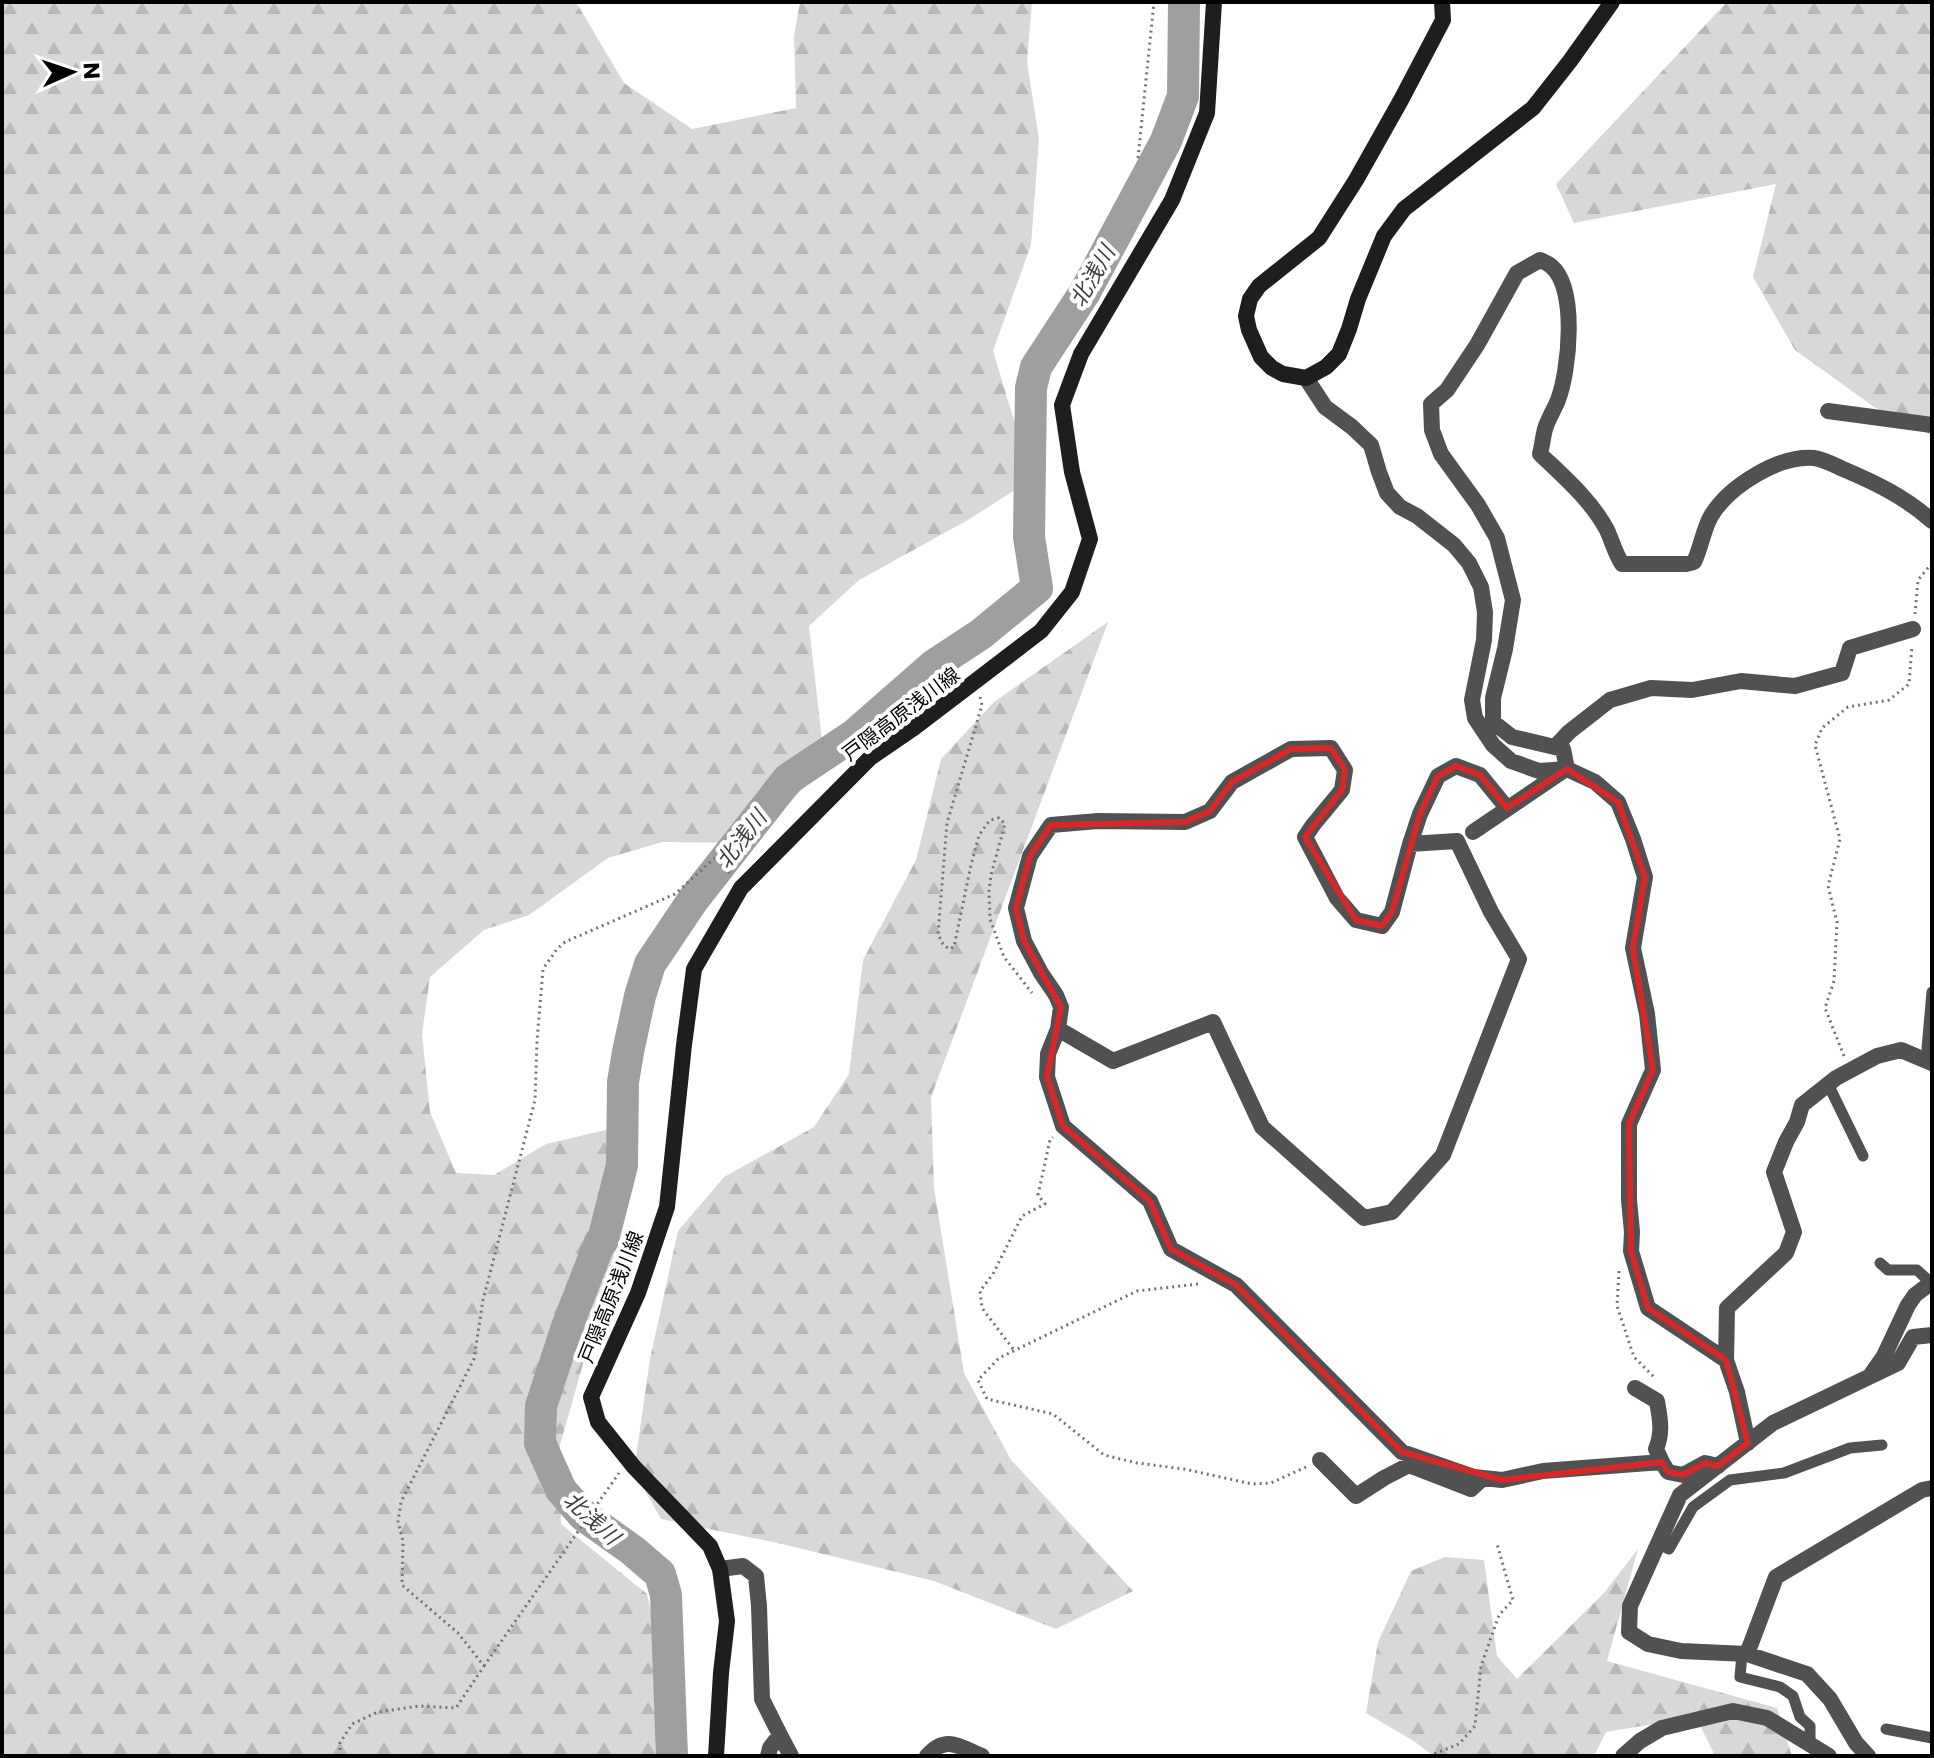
<svg xmlns="http://www.w3.org/2000/svg" width="1934" height="1758" font-family="Poppins,'Noto Sans JP',sans-serif">
  <style>
    .forest { fill: url(#forest-firs) }
    .lines { fill: none; stroke-linecap: round; stroke-linejoin: round }
    .river { stroke: #9f9f9f; stroke-width: 32 }
    .path { stroke: #737373; stroke-width: 3; stroke-dasharray: 2 4; stroke-linecap: butt }
    .lane { stroke: #515151; stroke-width: 11 }
    .street { stroke: #515151; stroke-width: 16 }
    .secondary { stroke: #1e1e1e; stroke-width: 16 }
    .marked { fill: none; stroke: #d62828; stroke-width: 6; stroke-linejoin: round }
    .labels { text-anchor: middle; stroke-width: 8; stroke-linejoin: round; paint-order: stroke }
    .street-label { font-size: 20px; fill: #000; stroke: #fff }
    .water-label { font-size: 22px; font-style: italic; fill: #404040; stroke: #fff }
  </style>
  <defs>
    <pattern id="forest-firs" width="22" height="20" patternUnits="userSpaceOnUse" patternTransform="scale(2)"><rect width="22" height="20" fill="#d8d8d8"/><path d="M5 1l3.5 6h-7zM16 11l3.5 6h-7z" fill="#b8b8b8"/></pattern>
  </defs>
  <rect width="100%" height="100%" fill="#fff"/>
  <!-- forest -->
  <path class="forest" d="M2,2H576L624,83L692,129L796,108L794,36L800,2H1032L1027,62L1039,139L1031,245L993,351L1032,479L968,520L859,580L809,626L825,767L748,843L662,842L608,858L529,915L484,930L430,977L422,1034L430,1112L456,1173L494,1175L546,1144L606,1130L635,1181L560,1445L561,1524L647,1594L686,1756H2Z
    M1727,2H1932V435L1874,407L1795,350L1753,277L1776,184L1574,223L1556,184Z
    M1108,622L931,1097L934,1188L964,1373L1011,1460L1133,1591L1056,1629L934,1581L782,1544L661,1519L634,1471L650,1359L678,1231L724,1177L814,1127L849,1074L863,960L916,860L941,759L994,702Z
    M1638,1549L1607,1661L1777,1708L1792,1756H1715L1696,1717L1606,1732L1594,1756H1434L1412,1740L1366,1713L1378,1642L1411,1571L1445,1557L1484,1560L1497,1656L1517,1679L1604,1593Z"/>
  <g class="lines">
    <!-- river -->
    <path class="river" d="M672,1756L666,1595L660,1574L632,1550L584,1516L561,1490L540,1443L541,1406L567,1327L600,1242L603,1240L622,1165L623,1082L628,1052L640,996L650,964L693,900L788,779L854,735L934,665L981,634L1037,588L1029,537L1031,388L1036,367L1085,292L1166,141L1183,96L1184,2"/>
    <!-- path -->
    <path class="path" d="M1138,158L1154,2
      M1915,614L1918,580L1932,563
      M980,697L982,705L947,823L938,934L943,944L949,949L954,947L971,865L979,835L990,820L999,818L1005,824L991,875L989,891L990,919L1004,957L1032,993
      M1844,1056L1825,1008L1834,981L1837,922L1828,886L1840,839L1815,745L1822,728L1848,707L1889,700L1909,684L1912,646
      M1619,1271L1617,1306L1634,1357L1656,1379
      M1198,1284L1137,1291L999,1358L978,1380L987,1399L1053,1414L1104,1455L1137,1463L1184,1469L1252,1484L1271,1483L1306,1467
      M1013,1349L982,1308L980,1291L993,1274L1022,1216L1045,1204L1038,1195L1050,1140L1053,1137
      M484,1666L619,1473
      M340,1756V1743L352,1724L378,1712L419,1706L456,1708L484,1666L458,1633L402,1585L403,1541L398,1522L401,1502L474,1359L483,1300L535,1100L537,1041L543,969L557,949L565,942L675,894L717,856L731,875
      M1429,1756L1459,1744L1475,1726L1481,1666L1499,1615L1513,1600L1497,1544"/>
    <!-- lane -->
    <path class="lane" d="M1928,1062L1927,1048L1932,992
      M1828,1084L1863,1156
      M1880,1263L1888,1270H1917L1931,1283
      M1658,1544L1669,1549L1693,1507L1730,1480L1784,1473L1850,1448L1882,1445
      M1742,1654L1740,1677L1780,1687L1793,1696L1800,1717L1810,1726V1744
      M1886,1729L1932,1738"/>
    <!-- street -->
    <path class="street" d="M1306,378L1325,407L1352,427L1371,445L1379,472L1387,493L1400,507L1417,516L1454,545L1469,563L1481,587L1485,612L1484,640L1472,700L1475,718L1493,745L1511,761L1539,771L1567,769L1595,782L1618,802L1633,839L1645,877L1633,948L1647,1014L1653,1070L1629,1124V1200L1632,1232L1631,1251L1648,1308L1726,1360
      M1828,411L1932,425
      M1555,747L1569,732L1610,700L1651,688L1692,690L1741,681L1795,686L1842,673L1850,648L1913,629
      M1567,769L1563,749L1512,737L1493,722V698L1505,649L1513,600L1497,538L1478,505L1441,454L1432,430L1431,404L1447,390L1477,345L1517,273L1540,260C1544,262 1548,263 1551,266C1578,288 1569,371 1558,400C1554,410 1548,419 1545,429C1543,437 1542,446 1540,454C1564,477 1591,500 1607,530C1612,541 1615,553 1622,564H1686L1694,562C1701,548 1703,530 1711,516C1729,486 1779,455 1814,458C1823,459 1834,465 1843,469C1876,483 1905,497 1932,521
      M1473,832L1566,769
      M1410,844L1457,841L1491,912L1519,959L1443,1155L1392,1212L1364,1218L1262,1127L1213,1022L1113,1061L1058,1029L1048,1054L1047,1077L1063,1126L1150,1201L1171,1249L1236,1285L1402,1452L1474,1477L1502,1480L1543,1471L1662,1462L1668,1472L1683,1475L1705,1463L1718,1466
      M1058,1029L1061,1007L1056,995L1041,973L1024,941L1016,908L1030,856L1051,825L1098,821L1185,822L1210,811L1232,782L1291,749L1331,748L1345,770L1342,790L1313,825L1305,837L1337,898L1356,920L1382,926L1392,912L1410,844L1420,814L1438,776L1456,766L1480,775L1507,808
      M1872,1373L1884,1356L1908,1305L1915,1295L1932,1282
      M1635,1388L1657,1401C1660,1419 1663,1432 1656,1449L1662,1462
      M1748,1443L1737,1392L1726,1360L1727,1308L1786,1253L1794,1232L1774,1172L1786,1142L1797,1122L1802,1105L1836,1078L1877,1056L1901,1050L1932,1063
      M1320,1460L1356,1496L1384,1478L1409,1465L1471,1489L1483,1478
      M720,1569L743,1566L756,1576L759,1606L762,1699L780,1735
      M1747,1654L1776,1577L1922,1490L1932,1488
      M768,1756L770,1748L780,1735L791,1756
      M927,1756C946,1734 960,1747 982,1756
      M1623,1756L1640,1741L1662,1728L1733,1711L1767,1718L1829,1756
      M1868,1756L1856,1743L1830,1699L1807,1674L1747,1654L1681,1651L1648,1644L1629,1632L1630,1606L1680,1495L1773,1423L1898,1363L1913,1337L1932,1335"/>
    <!-- secondary -->
    <path class="secondary" d="M1442,2L1443,20L1401,100L1356,180L1319,238L1259,286L1250,299L1246,316L1249,330L1261,357L1272,368L1283,374L1306,378L1326,367L1339,354L1349,329L1358,299L1384,236L1404,209L1533,108L1570,61L1612,2
      M716,1756L721,1673L727,1621L720,1569L710,1546L634,1467L598,1422L591,1397L638,1293L667,1207L684,1045L694,969L741,888L870,758L914,728L1041,631L1072,592L1090,539L1072,472L1062,405L1081,354L1172,200L1207,113L1214,2"/>
  </g>
  <!-- marked area -->
  <path class="marked" d="M1331,748L1345,770L1342,790L1305,837L1356,920L1382,926L1392,912L1420,814L1438,776L1456,766L1480,775L1507,808L1567,769L1618,802L1645,877L1633,948L1653,1070L1629,1124L1631,1251L1648,1308L1726,1360L1748,1443L1718,1466L1705,1463L1683,1475L1668,1472L1662,1462L1502,1480L1402,1452L1236,1285L1171,1249L1150,1201L1063,1126L1047,1077L1061,1007L1024,941L1016,908L1030,856L1051,825L1185,822L1210,811L1232,782L1291,749Z"/>
  <g class="labels">
    <!-- street labels -->
    <g class="street-label">
      <text transform="translate(901 714) rotate(-37)" y="7">戸隠高原浅川線</text>
      <text transform="translate(611 1297) rotate(-68)" y="7">戸隠高原浅川線</text>
    </g>
    <!-- water labels -->
    <g class="water-label">
      <text transform="translate(1092 276) rotate(-60)" y="8">北浅川</text>
      <text transform="translate(741 839) rotate(-52)" y="8">北浅川</text>
      <text transform="translate(592 1518) rotate(42)" y="8">北浅川</text>
    </g>
  </g>
  <!-- border -->
  <rect width="1934" height="1758" fill="none" stroke="#000000" stroke-width="8"/>
  <!-- north arrow -->
  <g transform="translate(72 72) rotate(87)" stroke="#ffffff" stroke-width="6" paint-order="stroke">
  <path d="M0-6L14 30L0 20L-14 30Z" fill="#000000"/>
  <text y="-12" font-size="22" font-weight="bold" text-anchor="middle" fill="#000000">N</text>
  </g>
</svg>
